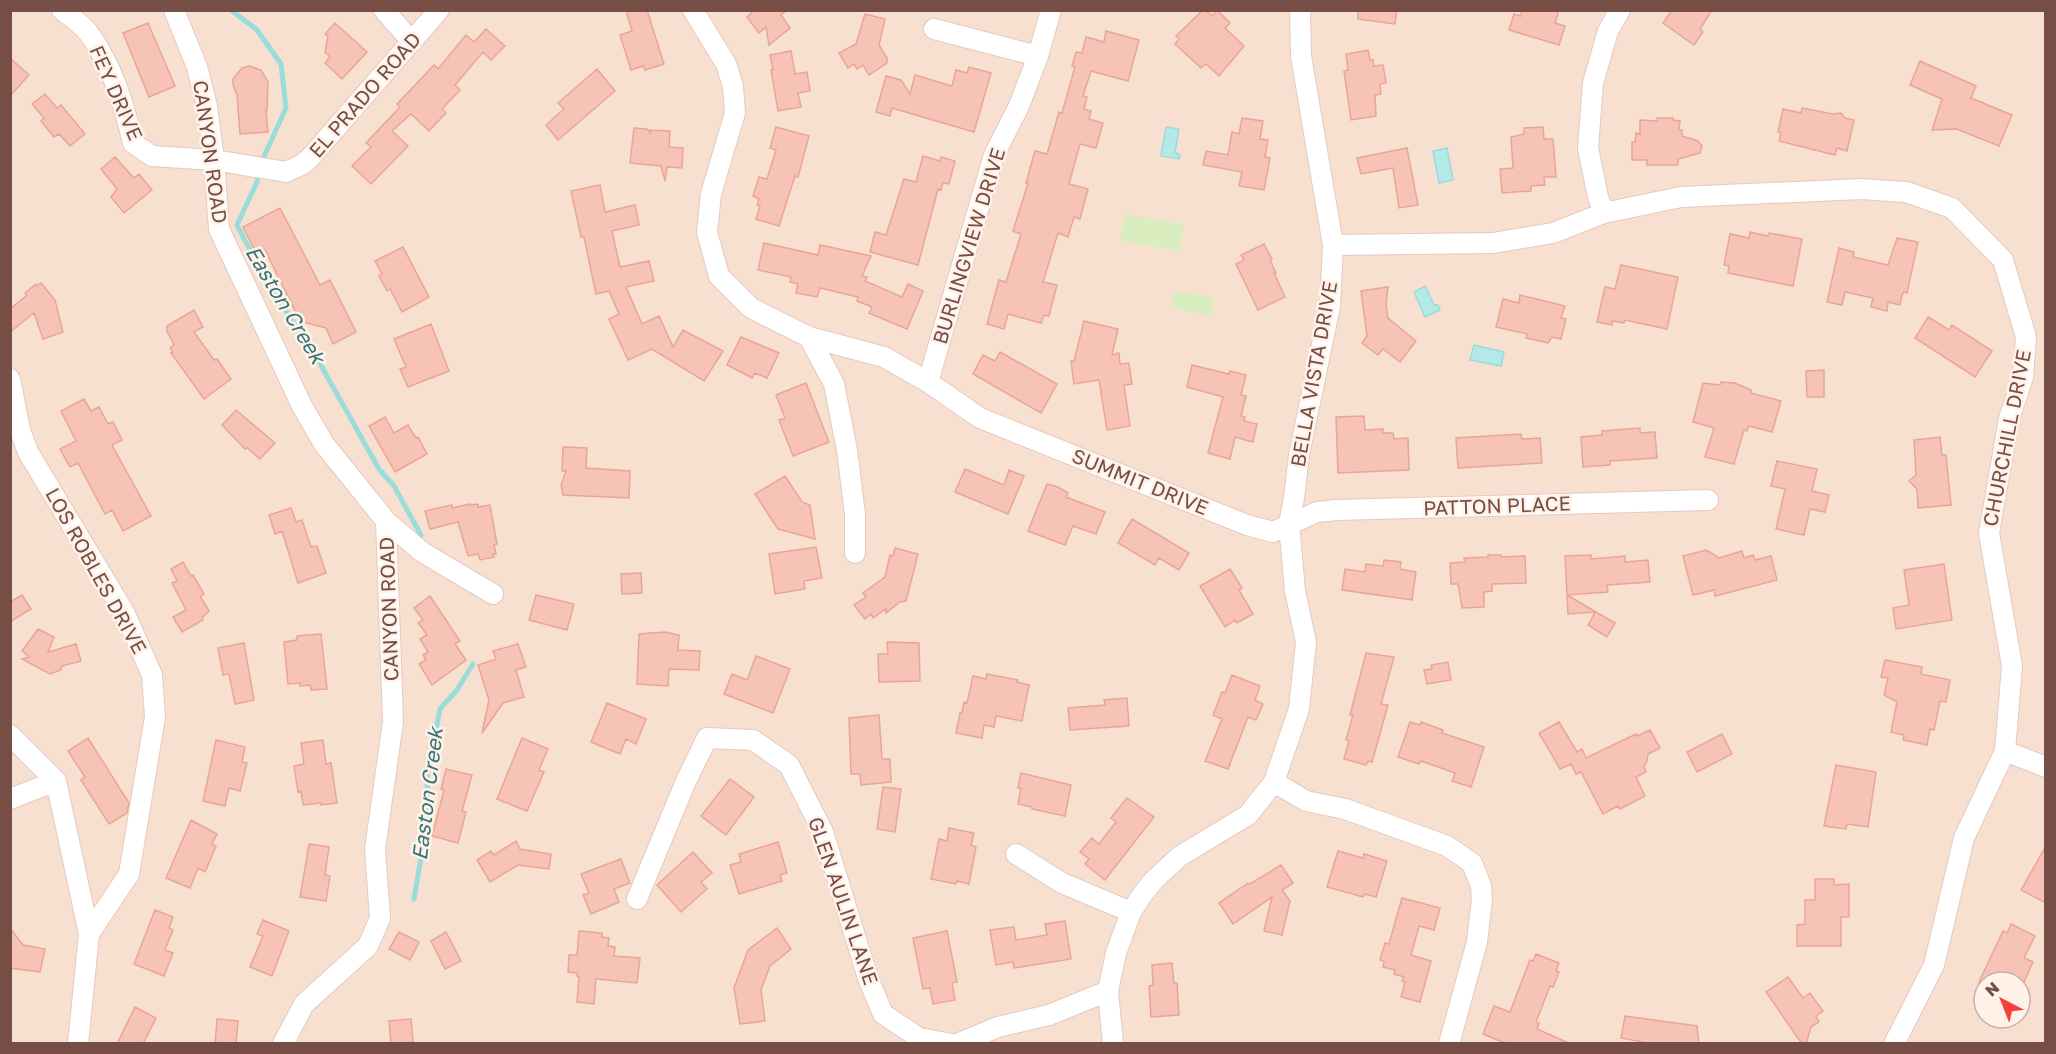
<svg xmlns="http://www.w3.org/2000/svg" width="2056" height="1054" font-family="'Golos Text',sans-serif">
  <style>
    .residential { fill: #f8e0d1; fill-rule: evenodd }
    .green { fill: #daedbe }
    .water { fill: #b3e9e7; stroke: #99dcda; stroke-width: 1.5 }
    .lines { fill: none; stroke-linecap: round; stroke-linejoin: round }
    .stream { stroke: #99dcda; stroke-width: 5 }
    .building { fill: #f6c3b6; stroke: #eaa595; stroke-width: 1.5 }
    .minor-casing { stroke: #e5c9be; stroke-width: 22 }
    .minor { stroke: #fff; stroke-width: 20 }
    .labels { text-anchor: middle; stroke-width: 5; stroke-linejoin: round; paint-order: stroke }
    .street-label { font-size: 20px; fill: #774e45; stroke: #fff2e9 }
    .water-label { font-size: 21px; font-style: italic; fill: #357776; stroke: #fff2e9 }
  </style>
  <rect width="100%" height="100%" fill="#feede0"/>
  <!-- residential -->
  <path class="residential" d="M10,11H2045V1043H11ZM1984,982H2020V1018H1984Z"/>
  <!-- green -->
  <path class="green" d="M1125,214L1184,224L1180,251L1120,241Z
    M1174,292L1213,296L1214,314C1198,315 1185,313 1170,306Z"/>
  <!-- water -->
  <path class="water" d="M1166,127L1179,129L1175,152L1180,155L1179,159L1161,156Z
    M1447,148L1453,180L1439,183L1433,151Z
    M1425,286L1434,305H1438L1440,310L1425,317L1414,292Z
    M1474,345L1504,352L1501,366L1470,360Z"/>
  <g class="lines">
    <!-- stream -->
    <path class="stream" d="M231,10L257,30L281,64L286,108L261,163
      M259,172L257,182L237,225L266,281L314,353L379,469L394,486L421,535
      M414,899L428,816L427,777L440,709L457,690L473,664"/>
  </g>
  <!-- building -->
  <path class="building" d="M626,10H647L664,64L645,70L643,66L631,70L620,35L632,31Z
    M755,10H787L781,15L790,28L769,45L766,27L759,33L747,17Z
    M1203,10H1206L1212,16L1217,10L1230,23L1225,28L1244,46L1219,76L1206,64L1201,68L1175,44L1179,39L1176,36Z
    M1358,10H1397L1395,24L1358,19Z
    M1522,10H1559L1555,23L1565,26L1559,45L1509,30L1514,14L1521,16Z
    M1672,10H1712L1700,29L1703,32L1694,45L1663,23Z
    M865,14L885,19L879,45L887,58V63L869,75L863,65L857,69L854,64L848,68L839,53L856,44Z
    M148,23L175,86L149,97L123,33Z
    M335,23L367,52L342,79L325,63L330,57L325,52L328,36L325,34Z
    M486,29L505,46L491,60L483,52L455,85L460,90L442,109L446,113L429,131L411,114L392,131L408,146L371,184L352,166L371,147L366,143L400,107L397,104L434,65L438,69L466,35L474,42Z
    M1106,31L1139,40L1128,81L1091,71L1083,96L1087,97L1084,109L1091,111L1089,119L1103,123L1096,148L1080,144L1069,184L1088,189L1080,219L1074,217L1068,237L1058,233L1043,282L1057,285L1049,316L1044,315L1041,323L1008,314L1004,329L987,324L999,280L1006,282L1021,234L1013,231L1028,183H1026L1035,151L1047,154L1059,112L1062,113L1075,67L1072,66L1076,52L1082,53L1086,37L1104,42Z
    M1368,50L1370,60H1373L1374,66L1383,65L1386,83L1380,84L1381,94L1375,95L1376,116L1351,120L1344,71L1348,70L1346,54Z
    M791,51L795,74L807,72L810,91L798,93L801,107L778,111L771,70H773L770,55Z
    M10,58L29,75L10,96Z
    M1920,61L1976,86L1971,98L2012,115L1999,146L1957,129L1932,130L1942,99L1910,85Z
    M249,66L261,70L268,82L267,110H266L268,132L240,134L237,95L233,85V79L242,68Z
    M969,67L991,73L974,132L892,108L890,116L876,112L886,76L901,80L910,94L915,75L952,86L956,70L967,73Z
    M597,69L615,91L558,140L546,125L564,109L558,103Z
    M45,94L57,108L61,105L85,134L70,146L59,134L54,137L41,121L44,118L32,104Z
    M1802,108L1833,114L1841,113L1845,118L1854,120L1847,151L1837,148L1835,155L1779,141L1781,133L1778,132L1783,109L1801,113Z
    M1242,118L1263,121L1260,139L1268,140L1265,157L1270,158L1264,190L1239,186L1242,172L1203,165L1206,151L1228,155L1232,132L1239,134Z
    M1657,118H1673V120L1680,121L1679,130H1682V136L1698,141L1702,146L1700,153L1678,159V165H1647V160H1632V142H1635L1636,133L1640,134V120L1657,121Z
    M776,127L809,136L798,177L795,176L779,226L756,219L760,206L757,205L759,199L753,196L759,177L767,179L776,150L770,148Z
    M1543,127L1544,139H1553L1556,177H1544L1545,185L1531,186V191L1502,193L1500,169L1513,168L1511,137L1524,134V128Z
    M634,128L647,129L651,134L649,130L670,131L669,147L683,148L682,168L667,167L665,181L661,166L630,163Z
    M1407,148L1418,205L1399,208L1393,168L1361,174L1357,158Z
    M923,156L940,161L941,157L955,161L949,184L943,183L941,190L938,189L918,265L870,252L875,232L886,235L904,179L916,182Z
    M115,157L134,178L139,174L152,190L124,213L111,197L117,189L101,169Z
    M600,185L605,212L635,205L639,225L612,231L620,267L649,261L654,281L626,287L642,324L659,316L673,347L683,330L723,351L704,381L652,349L628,360L609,319L619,314L609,291L596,294L584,237H581L571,191Z
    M280,208L320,285L330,280L356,332L333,344L326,328L300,321L264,248L256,253L243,227Z
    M1750,232L1768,236L1769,233L1802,239L1793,286L1728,273L1729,266L1724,265L1730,234L1749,238Z
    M1897,238L1918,242L1907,293L1904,292L1902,295L1900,305L1888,302L1887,311L1871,307L1873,298L1845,292L1842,305L1827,302L1839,248L1854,252L1853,257L1888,265Z
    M764,243L818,255L820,245L871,256L862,276L867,277L865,281L902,297L908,284L923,291L907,329L869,313L872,307L857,301L858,297L820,288L817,297L796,293L798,284L790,282L791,277L758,270Z
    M1264,244L1272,259L1270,260L1276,273H1274L1285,297L1258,310L1236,264L1244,260L1241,255Z
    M403,247L429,297L402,312L390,289L387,291L379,276L382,274L375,261Z
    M1621,265L1678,277L1667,329L1625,320L1624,323L1612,321V325L1597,322L1605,287L1615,289Z
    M41,283L55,300L63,332L43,339L34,313L10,332V309L27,295L25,293L36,284L37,286Z
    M1388,287L1386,304L1388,318L1416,341L1400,362L1383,349L1378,355L1362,343L1367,336L1361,291Z
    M1520,295L1565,306L1561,318L1566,319L1561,339L1552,337L1548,343L1526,338L1527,334L1496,327L1503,299L1519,303Z
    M194,310L203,327L194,332L214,360L217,359L231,379L204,399L171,353L173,352L170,348L174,345L167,331V326Z
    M1928,317L1949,330L1952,325L1992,351L1975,377L1915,338Z
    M1084,321L1118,329L1112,355L1119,353L1120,364L1129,363L1132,384L1124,385L1130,426L1107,430L1099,380L1074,384L1071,361H1074Z
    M431,324L449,371L408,387L400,369L406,367L394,339Z
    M741,337L779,353L767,378L755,373L752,378L727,365Z
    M1000,352L1057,384L1041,413L973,374L983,355L995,361Z
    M1192,365L1229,374L1230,371L1246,375L1241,395L1246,396L1241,416L1245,417L1244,421L1257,424L1253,442L1235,437L1230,459L1208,453L1223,397L1187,387Z
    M1824,370V397H1807L1806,371Z
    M1721,382L1735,383L1751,390V393L1781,401L1772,432L1749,426L1747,431L1744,430L1734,464L1705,457L1714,428L1693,422L1703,383L1720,385Z
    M806,383L829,442L793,456L779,420L785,418L776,395Z
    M84,399L91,411L99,407L108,424L113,422L122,440L112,445L151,516L123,531L112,510L105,514L78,463L70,467L60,449L76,441L61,411Z
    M236,410L275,443L260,459L247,448L245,449L222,425Z
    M1364,416L1365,430L1383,429V433H1393L1394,439L1408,438L1409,470L1338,473L1336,417Z
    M385,417L394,433L408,425L416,438L418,437L427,454L395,472L369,426Z
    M1640,428V433L1655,432L1657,458L1610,461V465L1583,467L1581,437L1602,435V431Z
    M1521,434L1522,439L1540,438L1542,463L1458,468L1456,438Z
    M1940,437L1942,455H1946L1951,505L1918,508L1917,489L1909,481L1916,475L1914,440Z
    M563,447L587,448L586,468L630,471L629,498L563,495L561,485L566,471H562Z
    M1777,461L1817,469L1812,491L1829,495L1825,512L1810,509L1804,535L1776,529L1785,489L1771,486Z
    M965,469L1004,485L1009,470L1024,476L1008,514L955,492Z
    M785,476L802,502L810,505L815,539L778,529L755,494Z
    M1047,484L1058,487L1068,493L1066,497L1105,512L1096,534L1073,526L1065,545L1028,531Z
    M470,504V505L478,504V507L490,505L497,544L494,545L496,554H493L494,557L480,560L478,554L468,556L458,522L430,529L425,511L452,505V508Z
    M291,508L296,522L302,520L311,547L317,546L326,573L298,583L282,531L275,534L269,515Z
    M1132,519L1189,553L1179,570L1159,558L1155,565L1118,543Z
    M816,547L822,578L804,581L805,589L775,594L769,554Z
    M895,548L918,554L906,601L900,602L886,613V609L873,618L871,614L865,619L854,605L866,597L863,593L885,577L890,555L893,556Z
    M1706,550L1719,558L1742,551L1744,558L1753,555L1755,560L1771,556L1777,580L1715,596L1714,590L1693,595L1683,556Z
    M1488,555H1501V557L1525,556L1526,583L1492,584V591L1484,592V607L1462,608L1458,584H1451L1450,563L1465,562L1464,558L1488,557Z
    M1591,555V559L1625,556V562L1648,560L1650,582L1607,585L1608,592L1567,595L1565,556Z
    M1384,560L1401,562L1400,569L1416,572L1412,600L1342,590L1345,569L1365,572L1366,564L1383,566Z
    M183,562L191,576L193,575L204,594L200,596L209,611L202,618L203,620L182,632L173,617L186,610L172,583L177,581L171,569Z
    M1944,564L1952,620L1896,629L1893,608L1909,605L1904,570Z
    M1230,569L1242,588L1239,590L1253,614L1237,623L1235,620L1225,627L1200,586Z
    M641,573L642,593L622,594L621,574Z
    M22,595L31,609L10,622V602Z
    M536,595L574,604L567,630L529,620Z
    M1567,595L1615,623L1607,637L1588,625L1595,612L1568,614Z
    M430,596L460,641L455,644L466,660L432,685L419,664L426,660L423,655L428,652L420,639L427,635L418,623L423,620L414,608Z
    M38,629L54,637L48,652L76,644L81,661L62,666L61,670L50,674L22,659L29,657L22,651Z
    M665,632L679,635L678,650L700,651L699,670L669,669L668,686L637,684L639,634Z
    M321,634L327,689L311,690L310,685L300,686V683L288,684L284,642L297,640V636Z
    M887,642L919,643L920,681L879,682L878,654H888Z
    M244,643L254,700L235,704L229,674L223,675L218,648Z
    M518,644L526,667L516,670L524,697L503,703L482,733L489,700L478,665L496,659L493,651Z
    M1366,653L1394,657L1381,704L1388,705L1372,762L1368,761L1366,765L1344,759L1349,741L1346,740L1353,715H1350Z
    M756,656L790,669L773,713L724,694L732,674L747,680Z
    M1885,660L1922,667L1921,674L1950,680L1946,702L1940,701L1934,730L1930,729L1927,745L1903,740L1904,735L1891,732L1897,702L1884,695L1888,678L1881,677Z
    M1448,662L1451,680L1427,684L1424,670L1432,669L1431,665Z
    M987,674L1018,680L1017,682L1029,685L1022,721L996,716L994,727L984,725L982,738L956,733L960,713H962L964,702L967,703L973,676L986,679Z
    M1232,675L1260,686L1255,700L1263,704L1256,720L1248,717L1228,769L1205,761L1222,719L1213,715L1222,692L1225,693Z
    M1127,698L1129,726L1070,730L1068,708L1105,705L1104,700Z
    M607,703L646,719L636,744L626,739L620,754L591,742Z
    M879,715L882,759H890L891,782L861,785L860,774H851L849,718Z
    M1410,722L1420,725L1421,722L1443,730L1442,733L1484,747L1471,787L1452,781L1455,773L1421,761L1419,764L1398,757Z
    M1559,722L1577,752L1582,749L1586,758L1636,734L1637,736L1650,730L1660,748L1648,754L1647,761L1644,767L1646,772L1636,777L1645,796L1620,809L1618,806L1603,814L1581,772L1576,774L1571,764L1560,769L1539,733Z
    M1722,734L1732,754L1697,772L1687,752Z
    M88,738L129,803L127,813L109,824L81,780L85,777L68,751Z
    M522,738L548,749L539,770L544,772L527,811L497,799Z
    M216,740L245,747L242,762L247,763L240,791L229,788L225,806L203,801Z
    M323,740L326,764L331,763L337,803L321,805V803L303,805L301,791L298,792L294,766L304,764L301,743Z
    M1836,765L1876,772L1868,827L1847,824L1846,829L1824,826Z
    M446,769L472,775L462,811L466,812L458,843L432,836L444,790L441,789Z
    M1021,773L1071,785L1065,816L1032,809V807L1018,804L1021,788H1018Z
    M730,779L754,797L726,835L701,816Z
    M883,787L901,789L895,832L877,829Z
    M1127,798L1154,817L1105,880L1085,864L1089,859L1080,852L1092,838L1099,844L1116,822L1111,818Z
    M191,820L217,834L212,844L216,846L205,872L198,868L190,888L166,878Z
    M949,828L974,833L971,845L976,847L969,884L957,881L956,884L931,879L939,839L947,841Z
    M516,841L520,849L551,854L549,869L518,865L490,882L477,860L491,851L494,855Z
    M778,842L787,873L780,875L782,881L739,894L730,865L741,862L739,854Z
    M309,844L329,847L325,875L330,876L326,901L300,897Z
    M2046,846V903L2021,890Z
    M1338,851L1363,858L1364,854L1387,861L1376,897L1365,894L1363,897L1327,887Z
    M693,852L712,873L701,882L707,889L681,912L657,885Z
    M621,859L630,883L614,889L619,902L591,914L583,895L589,893L581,874Z
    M1281,865L1293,883L1282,890L1290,901L1282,935L1264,931L1272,897L1233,924L1219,903L1248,883L1250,884Z
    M1815,879H1834V885L1849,884V917H1841V946H1797V925L1805,924V900H1815Z
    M1402,898L1440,908L1434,930L1419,926L1411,955L1431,961L1420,1002L1401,997L1405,982L1402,981L1404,977L1394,974L1395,970L1383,967L1384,961L1380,960L1385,943L1389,944Z
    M155,910L173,917L169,928L173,930L165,950L173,953L164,976L134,964Z
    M263,920L289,931L272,976L250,967L263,936L257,934Z
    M1065,921L1071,959L1014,968L1013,962L996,965L990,930L1014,927L1016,940L1047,935L1045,924Z
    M2011,924L2035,936L2024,958L2033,962L2024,982H1979L2003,931L2007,933Z
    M10,928L23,945L45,949L40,972L10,968Z
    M777,928L791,949L770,966L761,990L765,1021L740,1024L734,988L748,950Z
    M579,931L602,933V937L609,938L608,946L615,947L614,956L640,958L637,983L596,979L594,1004L577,1002L579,977L577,976V973L568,972L569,955H577Z
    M947,931L957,982L952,983L955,1000L933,1004L930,988L923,989L913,938Z
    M399,932L419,942L410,960L389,949Z
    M446,932L461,961L445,969L431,941Z
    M1536,954L1559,963L1556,971L1559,972L1553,987L1550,986L1536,1022L1539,1023L1537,1029L1571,1044H1507L1483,1034L1494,1006L1510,1012L1530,960L1533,961Z
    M1172,963L1174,983H1177L1179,1015L1151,1017L1149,986L1153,985L1152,965Z
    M1788,977L1803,998L1810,993L1823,1011L1816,1016L1819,1022L1811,1027L1806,1044H1802L1766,992Z
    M135,1007L156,1018L143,1044H117Z
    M1625,1016L1697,1026L1699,1044H1653L1621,1038Z
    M217,1019L238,1021L236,1044H215Z
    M411,1019L413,1042L391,1044L389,1021Z"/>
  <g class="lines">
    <!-- minor casing -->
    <g class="minor-casing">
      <path id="minor" d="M62,10C71,17 84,26 90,35C113,67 124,105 133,143L152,156L214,160L286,172L301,165L309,159L439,10
        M174,10L197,67L207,106L214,160L219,229L302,406L324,444L386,521L393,722L375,849L380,918L368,946L304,1004L283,1044
        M384,10L412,42
        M693,10L726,64L733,86L735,113L711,194L707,232L719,276L751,308L809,337L884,357L928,382L980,418L1247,525L1273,532L1317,512L1337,510L1708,500
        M934,29L1038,56
        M1604,213L1598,197L1588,148L1593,83L1608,31L1620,10
        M1333,245L1493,243L1553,233L1604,213L1681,197L1861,189L1906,192L1952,208L2003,260L2026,337L2023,377L2009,419L1989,533L2012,666L2005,751L1964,838L1934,965L1894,1044
        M809,337L834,384L847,450L855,515V553
        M10,379L20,430L28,452L125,614L152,675L155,717L129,874L89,934
        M928,382L994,155L1019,106L1038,56L1051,10
        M386,521L422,552L493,594
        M10,735L56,781L89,934L78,1044
        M2005,751L2046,767
        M1274,782L1306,801L1345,809L1447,846L1472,863L1481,886L1482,899L1477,942L1449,1044
        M10,799L56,781
        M1016,854L1062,883L1131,912
        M637,899L686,781L707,738L753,740L789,765L823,832L868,978L883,1014L919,1038L952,1044
        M957,1044L998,1027L1049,1015L1108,991
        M1113,1044L1108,991L1116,953L1131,912L1142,895L1154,880L1180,856L1248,815L1274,782L1299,709L1306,642L1295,591L1289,524L1294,498L1299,455L1330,306L1333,245L1301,56L1300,10"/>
    </g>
    <!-- minor -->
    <use href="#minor" class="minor"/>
  </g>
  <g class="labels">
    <!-- street labels -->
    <g class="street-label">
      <text transform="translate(116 93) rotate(66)" y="7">FEY DRIVE</text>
      <text transform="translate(365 95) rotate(-49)" y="7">EL PRADO ROAD</text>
      <text transform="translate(210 152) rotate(82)" y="7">CANYON ROAD</text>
      <text transform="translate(969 246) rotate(-73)" y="7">BURLINGVIEW DRIVE</text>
      <text transform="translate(1314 374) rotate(-80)" y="7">BELLA VISTA DRIVE</text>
      <text transform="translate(2007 438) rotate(-79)" y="7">CHURCHILL DRIVE</text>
      <text transform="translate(1140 482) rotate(22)" y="7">SUMMIT DRIVE</text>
      <text transform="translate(1497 506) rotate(-2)" y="7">PATTON PLACE</text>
      <text transform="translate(96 571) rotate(61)" y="7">LOS ROBLES DRIVE</text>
      <text transform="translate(389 609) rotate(-92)" y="7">CANYON ROAD</text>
      <text transform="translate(843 901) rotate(71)" y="7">GLEN AULIN LANE</text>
    </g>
    <!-- water labels -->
    <g class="water-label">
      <text transform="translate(285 305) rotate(59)" y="7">Easton Creek</text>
      <text transform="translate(428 794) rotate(-83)" y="7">Easton Creek</text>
    </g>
  </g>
  <!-- border -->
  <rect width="2056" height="1054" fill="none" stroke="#774e45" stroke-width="24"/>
  <!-- north arrow -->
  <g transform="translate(2002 1000) rotate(318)"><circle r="28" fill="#fff2e9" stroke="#c9b0a7" stroke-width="1.5"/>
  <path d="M0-4.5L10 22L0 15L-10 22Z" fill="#f3423a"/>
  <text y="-9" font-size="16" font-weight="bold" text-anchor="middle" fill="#774e45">N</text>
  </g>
</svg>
